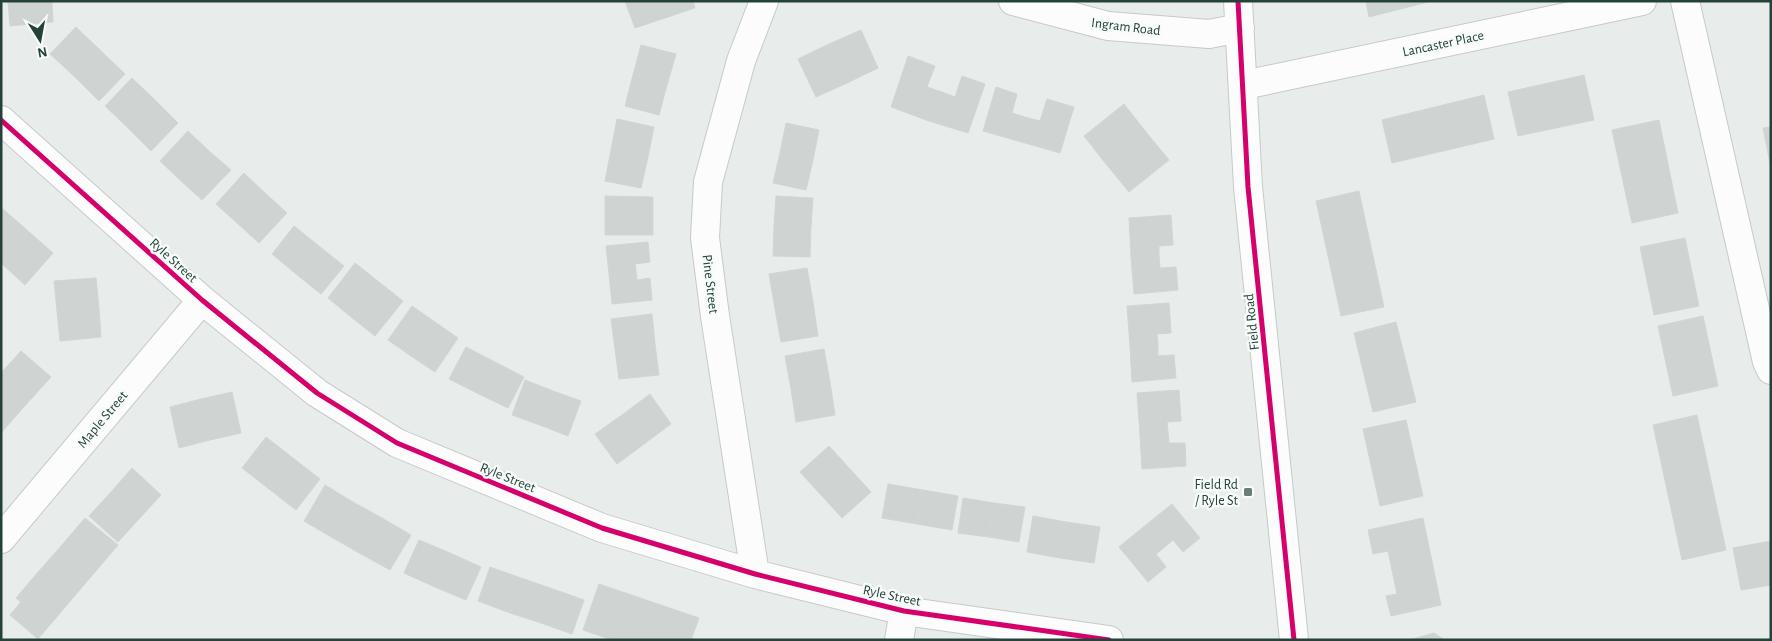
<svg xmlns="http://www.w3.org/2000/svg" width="1772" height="641" font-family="'Alegreya Sans',sans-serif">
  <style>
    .building { fill: #cfd4d2; stroke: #d1d6d4 }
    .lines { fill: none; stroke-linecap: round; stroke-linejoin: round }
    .minor-casing { stroke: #c5cac8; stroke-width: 30 }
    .tertiary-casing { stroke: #c5cac8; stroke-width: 30 }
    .minor { stroke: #fcfcfc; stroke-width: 28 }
    .tertiary { stroke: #fcfcfc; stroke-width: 28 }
    .cycleway-casing { stroke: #f7fbf9; stroke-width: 8 }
    .cycleway { stroke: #d6006c; stroke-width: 5 }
    .poi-dot { fill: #697e78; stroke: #f7fbf9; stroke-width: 2 }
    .labels { text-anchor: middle; stroke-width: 5; stroke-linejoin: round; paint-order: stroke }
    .street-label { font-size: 14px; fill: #24423a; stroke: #f7fbf9 }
    .poi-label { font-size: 14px; fill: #24423a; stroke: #f7fbf9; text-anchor: end }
  </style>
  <rect width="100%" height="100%" fill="#e8edeb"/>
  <!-- building -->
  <path class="building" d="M8,1H52L53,22L10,26Z
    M625,1H693L695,8L635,28Z
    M1366,1H1432L1369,17Z
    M76,27L100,50L75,77L50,54Z
    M861,30L878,68L847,83L829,44Z
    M829,44L847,83L816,97L798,59Z
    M641,45L676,54L667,85L633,75Z
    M100,50L125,74L99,101L75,77Z
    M908,56L935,66L927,87L939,91L929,121L891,107Z
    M633,75L667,85L659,115L625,106Z
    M1584,75L1594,120L1518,136L1508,92Z
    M962,76L985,84L968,133L929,121L939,91L955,97Z
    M132,78L155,100L128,128L105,106Z
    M996,87L1017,94L1012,113L1025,117L1018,141L983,131Z
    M1484,95L1494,139L1392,163L1382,120Z
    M1047,99L1074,107L1060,153L1018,141L1025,117L1040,121Z
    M155,100L178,123L151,151L128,128Z
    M1124,104L1146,132L1106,164L1084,136Z
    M617,119L654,127L648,157L611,150Z
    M1659,120L1678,213L1632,223L1612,130Z
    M786,123L819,130L813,160L780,153Z
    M1771,127V168L1763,128Z
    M188,131L209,151L181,181L160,161Z
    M1146,132L1169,160L1129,192L1106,164Z
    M611,150L648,157L641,188L605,181Z
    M209,151L231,170L202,200L181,181Z
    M780,153L813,160L806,190L773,183Z
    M244,173L265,193L237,223L216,204Z
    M1359,191L1384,307L1341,316L1316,201Z
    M265,193L287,213L259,243L237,223Z
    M605,196L653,197V235H605Z
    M776,196L813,198L811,227L774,226Z
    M3,209L28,231L1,261V211Z
    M1171,215L1173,245L1159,246V255L1131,257L1129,218Z
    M294,226L319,246L296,274L272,254Z
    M774,226L811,227L810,257L773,256Z
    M28,231L53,253L25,285L1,263V261Z
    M1685,238L1699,306L1654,315L1640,247Z
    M648,242L650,262L635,264L636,271L609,274L606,246Z
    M319,246L344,266L321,294L296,274Z
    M1159,255L1160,268L1176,267L1178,290L1134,294L1131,257Z
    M355,263L379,282L351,317L328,298Z
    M807,268L813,302L775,309L769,274Z
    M636,271L637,280L650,278L652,300L612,304L609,274Z
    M96,278L99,308L57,311L54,281Z
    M379,282L403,301L375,336L351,317Z
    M813,302L818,336L781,342L775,309Z
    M1169,303L1171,333L1157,334L1158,344L1130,346L1127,306Z
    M412,306L435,322L411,356L388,340Z
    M99,308L101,337L60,341L57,311Z
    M652,314L655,344L615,349L611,319Z
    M1703,316L1718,386L1673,396L1658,326Z
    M435,322L458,338L435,372L411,356Z
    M1396,322L1416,402L1373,412L1354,333Z
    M655,344L659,375L619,379L615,349Z
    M1158,344V356L1174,355L1176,378L1132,382L1130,346Z
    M466,347L495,362L479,394L449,379Z
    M824,349L830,382L791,389L785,356Z
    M21,351L51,377L22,409L1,391V373Z
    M495,362L524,377L508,408L479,394Z
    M525,380L553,391L540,425L512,415Z
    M830,382L835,415L796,422L791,389Z
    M1179,390L1181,421L1167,422L1168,432L1140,435L1137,393Z
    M1,391L22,409L1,433Z
    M553,391L581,401L568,436L540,425Z
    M232,392L241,433L210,440L201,399Z
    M650,394L671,424L644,444L622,415Z
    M201,399L210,440L179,448L170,407Z
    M622,415L644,444L617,464L595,434Z
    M1697,415L1726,550L1682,560L1653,425Z
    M1406,420L1423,496L1380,506L1363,429Z
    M1168,432L1169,443H1185L1186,466L1142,469L1140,435Z
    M266,437L293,458L269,489L242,468Z
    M829,446L850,469L821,495L800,472Z
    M293,458L320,479L296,510L269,489Z
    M132,468L161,495L139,519L111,492Z
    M850,469L871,492L842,518L821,495Z
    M888,484L923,490L917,524L882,518Z
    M325,485L353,502L333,538L304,521Z
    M923,490L958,496L952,530L917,524Z
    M111,492L139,519L118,542L89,516Z
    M963,498L994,503L989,537L958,533Z
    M353,502L382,518L361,554L333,538Z
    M994,503L1025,507L1019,542L989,537Z
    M1172,504L1200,538L1183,552L1173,540L1165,547L1147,524Z
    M1033,516L1066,522L1060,558L1027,552Z
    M85,518L118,545L95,572L62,545Z
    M382,518L411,535L390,570L361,554Z
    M1423,518L1441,605L1391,616L1386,596L1397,594L1388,551L1373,554L1368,530Z
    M1066,522L1100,527L1094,563L1060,558Z
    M1147,524L1165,547L1156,554L1166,567L1148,582L1119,547Z
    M419,540L450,553L435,587L404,573Z
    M1771,541V585L1741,590L1733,548Z
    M62,545L95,572L72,599L39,571Z
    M450,553L481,567L466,600L435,587Z
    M490,567L521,578L510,613L478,601Z
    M39,571L72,599L49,626L16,598Z
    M521,578L553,589L541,623L510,613Z
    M599,584L699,618L691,640H612L583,630Z
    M553,589L584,600L572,634L541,623Z
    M21,602L49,626L38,639L10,615Z
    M1434,633L1445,640H1409Z"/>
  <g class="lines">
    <!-- minor casing -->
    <g class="minor-casing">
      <path id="minor" d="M1685,1L1767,362L1771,370
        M1244,85L1642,1
        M1,120L202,300L317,393L397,443L602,528L755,574L904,611L1109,640
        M1,539L202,300
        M755,574L715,316L705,238L708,182L741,61L764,1
        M899,640L904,611"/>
    </g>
    <!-- tertiary casing -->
    <g class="tertiary-casing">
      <path id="tertiary" d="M1013,1L1108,26L1209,34L1240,28
        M1238,1L1248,187L1294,640"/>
    </g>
    <!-- minor -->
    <use href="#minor" class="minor"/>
    <!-- tertiary -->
    <use href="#tertiary" class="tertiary"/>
    <!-- cycleway casing -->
    <g class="cycleway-casing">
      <path id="cycleway" d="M1238,1L1248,187L1294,640
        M1,120L202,300L317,393L397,443L602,528L755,574L904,611L1109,640"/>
    </g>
    <!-- cycleway -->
    <use href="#cycleway" class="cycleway"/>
  </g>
  <!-- markers -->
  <rect class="poi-dot" x="1243" y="487" width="10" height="10" rx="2.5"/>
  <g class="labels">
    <!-- street labels -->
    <g class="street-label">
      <text transform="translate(1126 26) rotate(7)" y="5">Ingram Road</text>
      <text transform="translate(1443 43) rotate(-12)" y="5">Lancaster Place</text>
      <text transform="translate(174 260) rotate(42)" y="5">Ryle Street</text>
      <text transform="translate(711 284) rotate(83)" y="5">Pine Street</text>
      <text transform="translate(1251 322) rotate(-96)" y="5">Field Road</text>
      <text transform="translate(102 419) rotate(-50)" y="5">Maple Street</text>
      <text transform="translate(508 477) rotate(22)" y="5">Ryle Street</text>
      <text transform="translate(892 595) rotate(12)" y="5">Ryle Street</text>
    </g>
    <!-- poi labels -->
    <g class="poi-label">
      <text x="1238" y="489">Field Rd<tspan x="1238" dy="16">/ Ryle St</tspan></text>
    </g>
  </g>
  <!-- border -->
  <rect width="1772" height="641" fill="none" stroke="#24423a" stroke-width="5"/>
  <!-- north arrow -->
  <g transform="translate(40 40) rotate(169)" stroke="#f7fbf9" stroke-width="4" paint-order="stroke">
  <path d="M0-4L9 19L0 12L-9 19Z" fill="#24423a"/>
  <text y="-8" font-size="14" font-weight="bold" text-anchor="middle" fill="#24423a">N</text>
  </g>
</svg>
